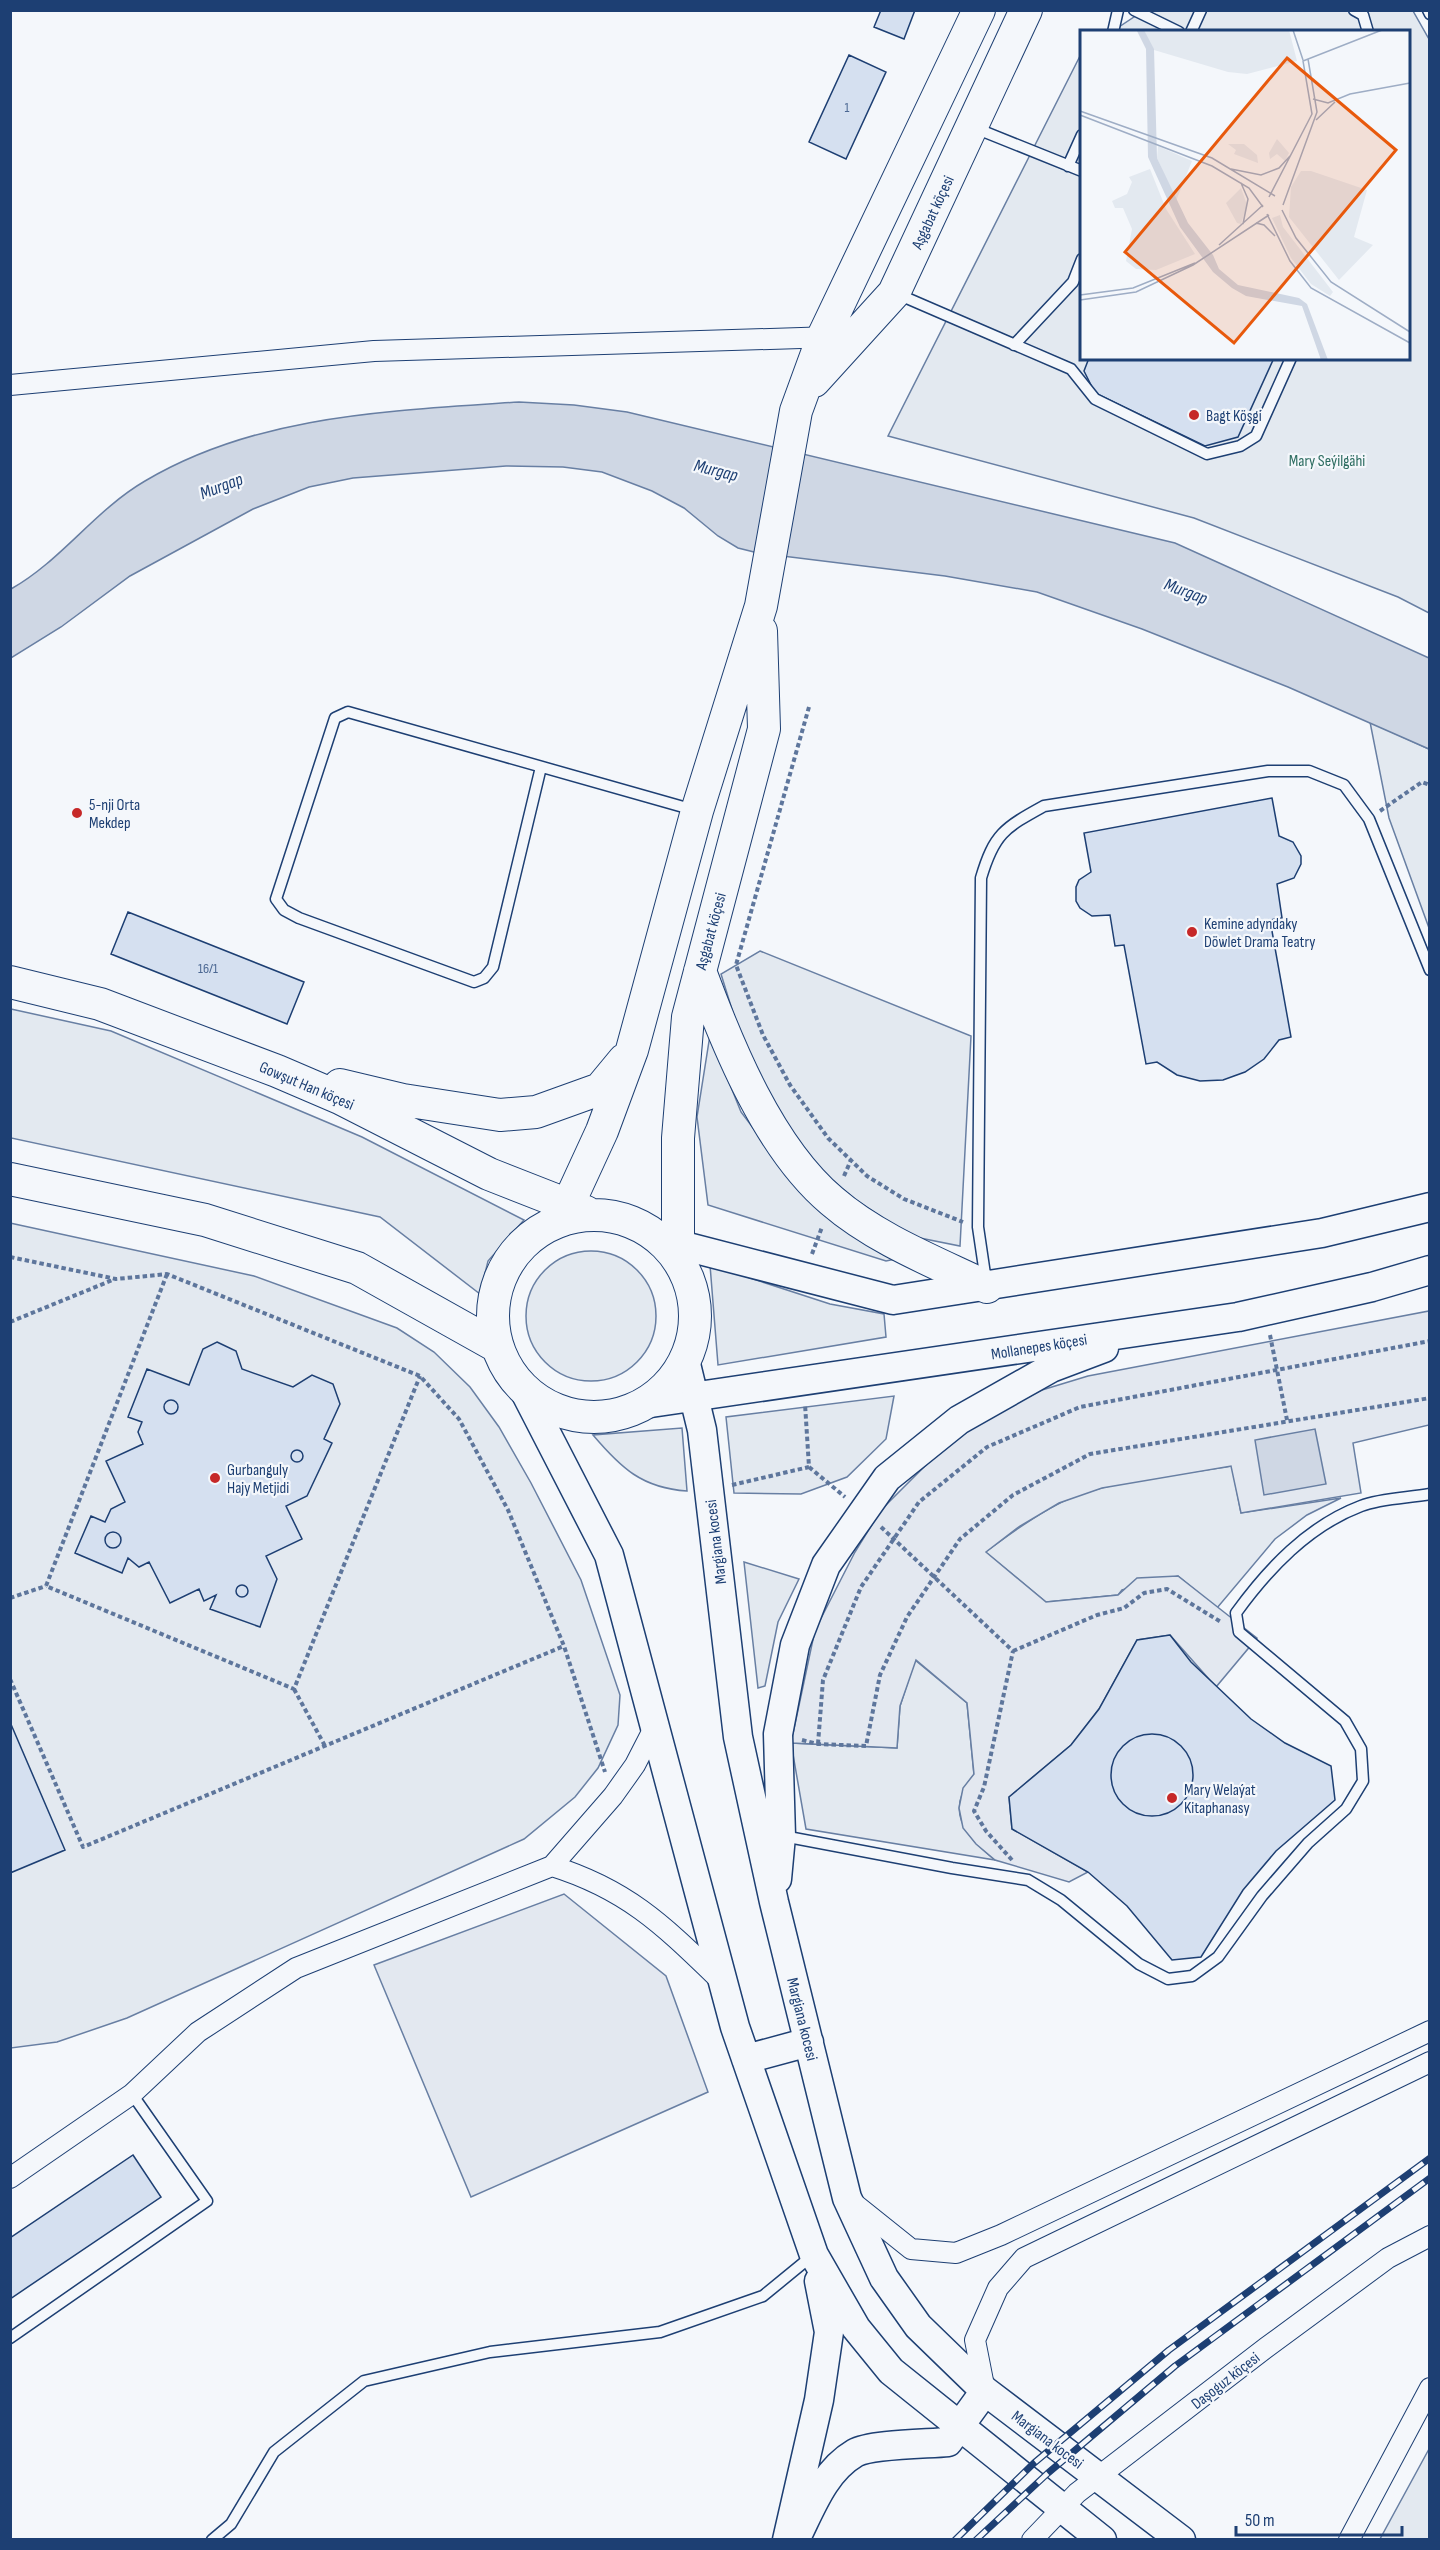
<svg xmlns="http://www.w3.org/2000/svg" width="1440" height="2550" font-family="'Sofia Sans Condensed',sans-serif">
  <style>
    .green { fill: #e3e9f0; stroke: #687fa3; stroke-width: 1.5 }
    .parking { fill: #e3e8f0; stroke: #687fa3; stroke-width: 1.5 }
    .water { fill: #cfd7e4; stroke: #687fa3; stroke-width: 1.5 }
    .building { fill: #d5e0f0; stroke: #1d3f73; stroke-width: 1.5 }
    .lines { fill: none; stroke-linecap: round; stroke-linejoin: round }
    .lane-casing { stroke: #1d3f73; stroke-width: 13 }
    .street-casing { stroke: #1d3f73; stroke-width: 22 }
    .secondary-casing { stroke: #1d3f73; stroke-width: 31 }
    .primary-casing { stroke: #1d3f73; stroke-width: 34 }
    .path { stroke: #5e769c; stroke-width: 4; stroke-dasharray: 4.5 3; stroke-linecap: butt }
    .lane { stroke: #f4f7fb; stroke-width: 10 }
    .street { stroke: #f4f7fb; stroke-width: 20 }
    .secondary { stroke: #f4f7fb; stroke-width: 28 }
    .primary { stroke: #f4f7fb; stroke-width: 32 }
    .rail-casing { stroke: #1d3f73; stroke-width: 7 }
    .rail { stroke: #f4f7fb; stroke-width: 4.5; stroke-dasharray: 14; stroke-linecap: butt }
    .poi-dot { fill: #c62828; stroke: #f4f7fb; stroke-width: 2 }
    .labels { text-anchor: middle; stroke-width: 4.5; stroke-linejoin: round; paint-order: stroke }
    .number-label { font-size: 14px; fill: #4b6792 }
    .street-label { font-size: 16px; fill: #1d3f73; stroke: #f4f7fb }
    .poi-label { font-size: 16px; fill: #1d3f73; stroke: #f4f7fb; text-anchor: start }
    .park-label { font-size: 16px; fill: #2c6c60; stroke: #f4f7fb }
    .water-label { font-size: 18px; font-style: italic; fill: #1d3f73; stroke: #f4f7fb }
    .inset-road { fill: none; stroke: #9eadc5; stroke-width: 1.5 }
    .view { fill: #e8590c; fill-opacity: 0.15; stroke: #e8590c; stroke-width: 3 }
    .inset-edge { fill: none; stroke: #1d3f73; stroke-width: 3 }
  </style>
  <rect width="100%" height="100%" fill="#f4f7fb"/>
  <!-- green -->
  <path class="green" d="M1143,11H1413L1430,41L1429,613L1398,597L1194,518L888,436L1081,54L1082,358H1408V32L1113,31Z
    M1370,722L1429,749V928L1389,818Z
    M760,951L971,1036L960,1246L910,1236L856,1200L798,1151L751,1071L721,974Z
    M11,1009L111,1031L362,1137L524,1220L488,1261L480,1294L380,1217L11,1138Z
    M710,1035L741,1112L769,1149L910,1256L886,1261L708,1205L697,1117Z
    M10,1223L254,1276L397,1328L434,1352L470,1387L499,1427L531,1483L581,1580L620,1695L618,1725L598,1768L575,1797L524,1839L127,2018L57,2042L11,2048Z
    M526 1316a65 65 0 1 1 130 0a65 65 0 1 1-130 0Z
    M710,1265L830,1304L884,1314L886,1337L718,1365Z
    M894,1396L886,1439L847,1477L801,1494L734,1493L726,1417Z
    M682,1428L687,1491C642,1488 621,1468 593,1435Z
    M1232,1466L1241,1513L1341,1498L1307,1515L1275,1539L1217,1608L1178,1576L1122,1590L1118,1595L1046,1602L985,1552C1009,1535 1032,1517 1058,1504C1104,1480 1179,1475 1232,1466Z
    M744,1562L799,1579L778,1622L765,1686L758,1688Z
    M915,1660L967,1703L974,1775C944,1810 964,1835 995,1860L806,1829L791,1743L897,1748L900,1706Z
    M1429,2449V2539H1380Z"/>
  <!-- parking -->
  <path class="parking" d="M1429,1311V1425L1353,1443L1361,1493L1241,1513L1231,1466L1102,1488L1059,1503L1020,1526L986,1552L1046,1602L1118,1595L1137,1578L1178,1576L1257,1638L1216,1687L1170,1635L1137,1640L1099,1709L1071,1745L1009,1797L1012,1829L1088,1872L1069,1882L995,1860L976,1844L963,1828L959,1808L963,1788L974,1774L967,1703L916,1660L900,1706L897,1748L791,1743L815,1630L855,1552L881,1510L932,1459L984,1419L1042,1390L1088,1376Z
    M564,1894L666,1976L708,2092L471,2197L374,1965Z"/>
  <!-- water -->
  <path class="water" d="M519,402L574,405L627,412L1175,543L1429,658V749L1288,687L1142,629L1037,592L945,576L758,553L738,548L718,536L684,508L652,491L602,472L563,467L506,466L353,478L309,487L253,509L130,576L61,627L11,658V589C61,561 95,510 145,481C258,414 391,411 519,402Z
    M1315,1429L1326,1484L1264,1495L1255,1440Z"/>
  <!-- building -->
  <path class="building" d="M881,10H915L904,39L874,27Z
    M849,55L886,72L846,159L809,142Z
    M1089,358H1274L1238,437L1205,446L1095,393L1084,371Z
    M1272,798L1279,836L1293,842L1301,856V864L1294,878L1277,884L1282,918L1270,920L1291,1037L1279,1040L1264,1059L1245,1072L1223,1080L1200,1081L1177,1075L1157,1062L1146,1064L1124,945L1115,946L1110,915L1092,916L1080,908L1076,901V887L1079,880L1091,872L1084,833Z
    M128,912L304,982L287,1024L111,954Z
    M217,1342L236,1351L242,1369L293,1387L312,1375L333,1384L340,1404L324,1439L332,1443L307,1496L286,1506L302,1539L266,1556L277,1579L260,1627L210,1609L216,1595L204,1601L199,1589L170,1603L149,1562L139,1567L128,1558L122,1573L75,1553L91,1516L105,1522L111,1509L125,1502L106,1461L143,1444L138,1432L142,1422L128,1417L147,1369L189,1385L203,1349Z
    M164 1407a7 7 0 1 1 14 0a7 7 0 1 1-14 0Z
    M291 1456a6 6 0 1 1 12 0a6 6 0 1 1-12 0Z
    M105 1540a8 8 0 1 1 16 0a8 8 0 1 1-16 0Z
    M236 1591a6 6 0 1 1 12 0a6 6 0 1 1-12 0Z
    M1170,1635L1191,1662L1251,1719L1285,1743L1331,1766L1335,1800L1276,1851L1243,1890L1201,1957L1172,1960L1127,1906L1088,1872L1012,1829L1009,1797L1071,1745L1099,1709L1137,1640Z
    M10,1722L65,1850L10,1873Z
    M1111 1775a41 41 0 1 1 82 0a41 41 0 1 1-82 0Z
    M133,2155L161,2197L10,2299V2238Z"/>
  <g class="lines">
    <!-- lane casing -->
    <g class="lane-casing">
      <path id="lane" d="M1134,10L1179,32
        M1354,10L1363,15L1368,32
        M1428,10L1430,14
        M1113,32L1118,10
        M1191,32L1201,10
        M975,128L1082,171
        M1068,166L1082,135
        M895,293L1071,369L1095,399L1207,454L1240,446L1256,436L1291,358
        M1014,345L1073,282L1082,259
        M541,767L493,967L484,978L474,982L299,918L284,910L276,899L335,718L348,712L694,810
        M986,1281L978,1227L981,878C994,834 1004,828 1044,806L1268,771H1309L1344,785L1369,819L1430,970
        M783,1836L952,1868L1028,1880L1061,1900L1139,1964L1168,1979L1192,1976L1218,1957L1262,1896L1308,1843L1346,1809L1363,1781L1361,1749L1345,1721L1239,1632L1236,1613C1268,1569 1308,1526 1361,1506C1381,1498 1408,1498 1430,1494
        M10,2338L207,2201L132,2094
        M212,2540L231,2524L274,2452L364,2381L490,2352L660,2332L763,2296L813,2255"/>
    </g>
    <!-- street casing -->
    <g class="street-casing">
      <path id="street" d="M10,385L374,351L832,337
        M552,1866C629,1890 665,1927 721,1981
        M10,2178L132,2094L198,2032L296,1968L552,1866L613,1796L635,1765L654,1728
        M851,2201L911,2249L956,2253L1001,2235L1430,2031
        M985,2391L975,2340L998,2288L1024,2258L1430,2062
        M1032,2540L1077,2493L1267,2347L1388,2258L1430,2236
        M1349,2540L1430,2388"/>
    </g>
    <!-- secondary casing -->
    <g class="secondary-casing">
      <path id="secondary" d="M661,1240L893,1300L1322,1233L1430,1207
        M685,1360L702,1430L738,1737L774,1902L847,2198L884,2278L918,2326L985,2391L1181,2540
        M524,1390L609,1555L735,2027L814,2255L856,2328L891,2371L1102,2540
        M644,1404L1238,1317L1372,1287L1430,1270
        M777,1879L781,1836L778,1734L795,1645L826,1565L887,1478L959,1420L1051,1368L1104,1348
        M746,2059L809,2042
        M799,2532C813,2503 826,2470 855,2453C871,2444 928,2444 948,2442L985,2391
        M787,2540L819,2400L829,2332L819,2281"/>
    </g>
    <!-- primary casing -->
    <g class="primary-casing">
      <path id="primary" d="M814,381L894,293L1026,10
        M700,971C728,1047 769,1148 832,1201C876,1239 935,1262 987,1287
        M10,982L100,1004L277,1071L340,1098L489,1174L586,1212
        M340,1085L403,1100L500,1115L536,1112L600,1089L624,1060
        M10,1179L205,1220L357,1268L498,1347
        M493 1316a101 101 0 1 1 202 0a101 101 0 1 1-202 0Z
        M561,1220L602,1131L632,1050L697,811L761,606L796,411L823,337L979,10
        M678,1260V1138L688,1017L764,729L761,631"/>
    </g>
    <!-- path -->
    <path class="path" d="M809,707L736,965L763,1035L790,1085L828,1138L867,1176L904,1199L963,1222
      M1380,811L1422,782L1430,785
      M844,1176L851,1160
      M812,1254L822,1227
      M10,1257L116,1279L167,1274L420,1376L459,1419L508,1510L564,1646L605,1772
      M167,1274L46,1586L294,1689L420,1376
      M10,1322L115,1279
      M1270,1335L1287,1420
      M809,1467L845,1497
      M732,1485L809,1467L805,1404
      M881,1527L1013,1651
      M10,1598L46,1586
      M1013,1651L1097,1615L1124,1608L1144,1593L1167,1589L1221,1622
      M10,1679L83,1847L564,1646
      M294,1689L325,1746
      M802,1740L818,1744L866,1746L880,1675L907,1617L960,1539L1013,1495L1090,1454L1430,1398
      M818,1744L823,1680L861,1587L919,1502L987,1447L1080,1407L1430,1341
      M1012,1860L986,1831L974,1811L984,1787L1013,1651"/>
    <!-- lane -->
    <use href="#lane" class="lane"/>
    <!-- street -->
    <use href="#street" class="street"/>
    <!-- secondary -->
    <use href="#secondary" class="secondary"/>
    <!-- primary -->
    <use href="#primary" class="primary"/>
    <!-- rail casing -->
    <g class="rail-casing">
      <path id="rail" d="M955,2540L1034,2463L1169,2350L1430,2158
        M976,2540L1048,2473L1175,2366L1430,2178"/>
    </g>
    <!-- rail -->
    <use href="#rail" class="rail"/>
  </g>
  <!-- markers -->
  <g class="poi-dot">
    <circle cx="1194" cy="415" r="6"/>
    <circle cx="77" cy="813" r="6"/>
    <circle cx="1192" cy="932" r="6"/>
    <circle cx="215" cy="1478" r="6"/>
    <circle cx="1172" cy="1798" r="6"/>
  </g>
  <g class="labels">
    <!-- number labels -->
    <g class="number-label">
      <text x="847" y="112">1</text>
      <text x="208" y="973">16/1</text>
    </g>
    <!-- street labels -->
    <g class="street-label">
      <text transform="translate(932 212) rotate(-65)" y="6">Aşgabat köçesi</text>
      <text transform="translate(710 931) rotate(-75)" y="6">Aşgabat köçesi</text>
      <text transform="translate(307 1085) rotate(23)" y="6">Gowşut Han köçesi</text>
      <text transform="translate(1039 1346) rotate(-9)" y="6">Mollanepes köçesi</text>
      <text transform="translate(715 1542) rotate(-97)" y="6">Margiana kocesi</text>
      <text transform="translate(803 2019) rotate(76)" y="6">Margiana kocesi</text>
      <text transform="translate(1225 2380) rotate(-38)" y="6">Daşoguz köçesi</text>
      <text transform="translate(1048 2439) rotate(37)" y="6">Margiana kocesi</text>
    </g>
    <!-- poi labels -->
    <g class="poi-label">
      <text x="1206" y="421">Bagt Köşgi</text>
      <text x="89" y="810">5-nji Orta<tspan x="89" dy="18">Mekdep</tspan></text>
      <text x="1204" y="929">Kemine adyndaky<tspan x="1204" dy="18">Döwlet Drama Teatry</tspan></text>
      <text x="227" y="1475">Gurbanguly<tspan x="227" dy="18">Hajy Metjidi</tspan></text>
      <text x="1184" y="1795">Mary Welaýat<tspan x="1184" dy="18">Kitaphanasy</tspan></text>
    </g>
    <!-- park labels -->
    <g class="park-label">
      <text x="1327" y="466">Mary Seýilgähi</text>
    </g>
    <!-- water labels -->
    <g class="water-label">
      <text transform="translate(716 470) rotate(14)" y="6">Murgap</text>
      <text transform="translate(221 486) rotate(-21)" y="6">Murgap</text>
      <text transform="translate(1186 591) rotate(21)" y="6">Murgap</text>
    </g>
  </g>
  <!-- overview -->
  <g transform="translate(1080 30)">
    <rect width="330" height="330" fill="#f4f7fb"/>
    <path d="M209,0L217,31L167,44L148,42L74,20L64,1ZM197,109L209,123L205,131L197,124L190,129L189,123ZM164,114L177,125L178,133L154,124L156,120L148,114ZM78,116L112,131L96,171L77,128ZM70,139L86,179L115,224L76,240L56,239L46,231L52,199L43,178H35L32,171L47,164L52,152L49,147ZM221,141H231L287,160L274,207L293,215L259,250L209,187L211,157ZM161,158L167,175L161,194L157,193L146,173ZM200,185L203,197L253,262L250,266L231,254L211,228L192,188Z" fill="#e3e9f0"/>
    <path d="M64,0L74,19L77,128L108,193L133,225L139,239L158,255L219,268L227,274L248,330H241L222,276L166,266L152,258L133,242L100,197L68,127L66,19L57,1Z" fill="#cfd7e4"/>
    <path class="inset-road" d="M213,0L223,30M233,69L248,73L270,64L330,53M0,81L132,128L195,166M0,85L132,136L169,158L183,177M236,90L255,72M151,139L181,145L199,138L210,126M161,153L168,169L163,194M189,167L232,84L223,31L302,0M203,175L237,82L228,29M202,180L216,208L251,252L330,302M187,184L210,231L231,258L330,313M176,193L184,195L195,206M139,215L183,175M0,265L53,258L115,233M0,270L56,262L113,235L189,185"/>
    <path class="view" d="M207,28L316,120L154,313L45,222Z"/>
    <rect width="330" height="330" class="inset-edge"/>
  </g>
  <!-- border -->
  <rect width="1440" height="2550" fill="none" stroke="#1d3f73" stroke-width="24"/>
  <!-- scale -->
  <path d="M1236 2526v9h166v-9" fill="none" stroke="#1d3f73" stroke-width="3"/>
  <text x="1245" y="2526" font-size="18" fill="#1d3f73" stroke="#f4f7fb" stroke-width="4.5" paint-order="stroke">50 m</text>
</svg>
